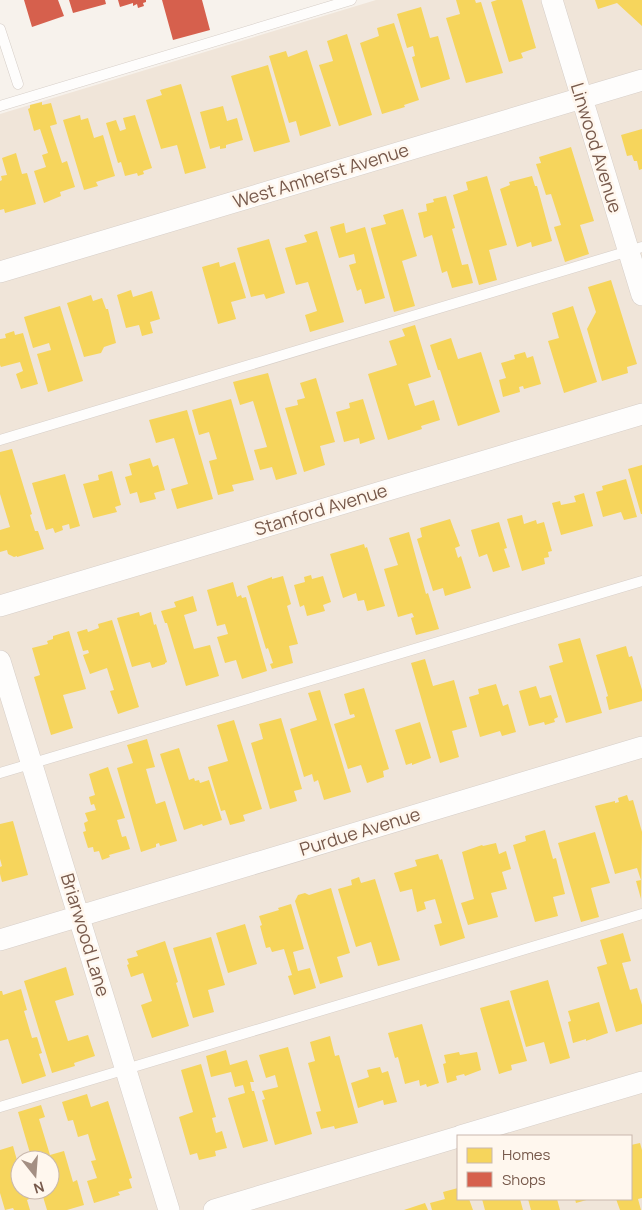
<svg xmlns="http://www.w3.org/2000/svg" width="642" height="1210" font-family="Manrope,sans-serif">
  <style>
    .residential { fill: #f0e5d9; fill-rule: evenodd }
    .homes { fill: #f6d55c }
    .shops { fill: #d6604d }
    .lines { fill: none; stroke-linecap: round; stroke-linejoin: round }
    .lane-casing { stroke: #d6cec8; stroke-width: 11 }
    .street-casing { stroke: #d6cec8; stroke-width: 22 }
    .lane { stroke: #fefdfc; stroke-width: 10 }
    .street { stroke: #fefdfc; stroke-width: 21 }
    .labels { text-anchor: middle; stroke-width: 5; stroke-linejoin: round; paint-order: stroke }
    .street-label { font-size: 18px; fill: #77594b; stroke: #fff7ee }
  </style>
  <rect width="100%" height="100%" fill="#f7f2ec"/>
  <!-- residential -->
  <path class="residential" d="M376,0H642V1210H0V114ZM458,1136H631V1199H458ZM20,1160H50V1190H20Z"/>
  <!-- homes -->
  <path class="homes" d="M456,0H475L476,3L481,2L503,73L466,83L446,18L460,14Z
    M497,0H522L536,48L521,53L523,58L509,62L491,2Z
    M595,0H642V26L617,3L598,9Z
    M421,7L430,38L438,36L450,79L421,88L412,57L415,56L413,46L407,48L397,14Z
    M394,23L419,100L404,105L405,107L382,114L360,43L379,36L377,28Z
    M347,34L372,115L339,126L319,65L333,61L327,41Z
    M307,50L331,126L300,136L296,121L289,123L269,56L286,51L288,57Z
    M268,65L290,142L254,152L231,76Z
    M181,84L206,168L185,174L177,145L161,149L146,100L162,95L160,90Z
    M42,102V105L51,103L57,124L50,126L62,163L67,161L75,187L60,192L61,196L44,203L34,171L46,167L42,155L48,153L40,129L34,131L28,109L30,108V105Z
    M223,106L227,121L237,118L243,140L226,145V148L220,149V146L210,149L200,112Z
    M80,115L81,120L88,118L94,138L103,135L115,176L96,182L98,186L84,190L63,120Z
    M135,115L152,168L143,171L144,174L138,176L137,173L125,176L121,162L118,163L106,123L116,120L120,131L126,129L123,118Z
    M642,129V169L639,170L637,161H634L632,155L627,156L621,135Z
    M571,147L594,221L580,225L589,254L565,262L554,227L561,225L551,194L546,195L536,164L541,163L539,157Z
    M16,153L22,174L27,173L36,204L5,213L4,209L0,210V181L2,180L1,176L7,175L2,158Z
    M487,176L507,245L489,250L497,280L479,285L453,195L468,190L466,182Z
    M532,176L535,186H537L552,241L532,247L531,242L517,247L500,189L510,185L509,182Z
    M446,196L455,228L452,229L462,265L468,264L473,283L452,288L447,271L442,273L432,235L424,238L418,213L427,211L426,204L434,202L433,199Z
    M403,209L417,256L402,261L415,306L394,312L371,229V228L386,224L383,215Z
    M344,223L346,233L365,227L385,298L365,304L361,289L357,291L349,265L356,263L354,254L339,258L330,227Z
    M317,231L344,322L310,332L305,315L317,311L308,282L296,285L285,248L307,242L304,235Z
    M269,239L285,293L266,299L264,294L251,297L237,248Z
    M219,262L220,267L235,262L246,298L231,302L236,319L218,324L202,267Z
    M611,280L637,364L627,367L628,373L602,381L587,329L596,312L588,287Z
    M131,290L133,297L152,291L160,319L150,322L153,333L142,336L139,325L126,328L117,295Z
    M91,295L93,301L102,298L106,309H108L116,343L104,347L101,353L84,357L67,303Z
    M60,306L83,381L48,392L37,354L51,350L49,343L33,348L24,317Z
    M573,306L597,382L564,393L548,341L559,338L552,313Z
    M415,325L431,377L408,384L415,406L434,400L440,420L421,426L422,429L388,440L368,374L397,365L389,341L405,336L402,329Z
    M14,331L15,335L23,333L38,384L21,389L16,374L23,371L20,362L1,367L0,365V339L6,338L5,334Z
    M451,338L458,359L481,352L500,412L458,426L440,370H438L430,345Z
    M525,352L527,358L533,356L541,384L524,389L523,386L519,387L520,392L503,397L499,380L506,378L501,363L515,359L514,355Z
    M268,373L297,474L276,480L272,467L260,470L254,450L267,447L253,401L240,405L233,382Z
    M316,378L335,442L320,446L325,465L304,472L285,408L298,405L297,400L305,398L300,383Z
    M231,399L254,480L232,485L234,491L218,495L209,461L217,459L209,432L199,435L192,410Z
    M363,399L375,439L360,444L359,438L344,442L336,412L350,408L349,403Z
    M187,410L213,499L177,509L171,489L188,484L174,438L156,443L149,420Z
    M12,449L32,514L30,515L35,531H38L44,549L17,557V556L14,557L8,554L7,550L0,552V530L10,527L0,494V452Z
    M150,458L153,467L158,465L165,490L154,493L156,499L140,503L137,492L130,494L125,477L132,475L129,464Z
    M642,465V514H641L628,469Z
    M112,471L121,505L115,507L117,512L93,518L83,484L99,480L98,475Z
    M65,474L80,526L70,529L69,524L62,526L63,530L55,533L53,528L46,530L32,483Z
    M626,479L637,517L624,520L621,512L603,517L596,492L603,490L602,486Z
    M584,493L593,526L561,535L552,503L560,501L561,505L576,502L574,496Z
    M522,515L524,524L536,520L537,524L544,522L552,551L548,552L549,557L544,558L545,564L522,571L507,519Z
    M450,519L460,546L455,548L458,558L461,556L471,588L445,596L443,588L433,591L417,539L422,537L420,528Z
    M499,522L507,548L504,549L510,567L493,572L487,554L479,557L471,530Z
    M409,532L426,594L428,593L439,629L416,635L411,618L414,617L412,613L398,617L384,569L398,565L389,538Z
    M364,544L365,548L367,547L385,606L367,611L364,600L358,601L356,593L343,598L330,554Z
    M311,575L312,579L323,576L331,602L323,605L325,611L307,616L304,605L300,607L294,585L305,582L304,577Z
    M283,576L291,604L287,606L298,644L289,646L293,663L272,669L270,664L273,663L268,648L266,649L247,586L272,577V579Z
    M233,582L237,597L241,595L242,598L246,597L267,671L242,679L236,660L225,663L217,637L228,634L225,624L217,626L207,590Z
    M193,596L197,611L184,615L194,649L210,645L219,676L186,686L167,623H165L161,611L176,607L174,602Z
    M139,612L140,616L151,612L154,625L156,624L167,662L165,663V664L152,668L150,662L132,667L117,618Z
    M112,620L139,707L118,714L110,691L114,690L107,668L90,674L83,655L89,653L88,650L83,651L77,632L87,629L88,632L99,628L98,624Z
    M69,631L86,689L63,695L73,728L51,735L34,677L40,675L32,648L48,644L47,641L53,639V636Z
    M580,638L602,713L566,723L549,666L563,662L558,644Z
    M626,646L629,657L632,656L642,690V701L609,710L606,697L608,696L596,655Z
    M425,659L433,686L454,680L467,727L452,731L459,757L440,763L411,663Z
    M496,684L503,706L508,704L516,732L502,736L500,731L480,737L469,697L479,694L478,689Z
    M536,686L540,698L551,695L558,717L554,719L555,722L545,725L544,722L529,726L519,691Z
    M364,688L389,769L383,771L384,777L367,783L361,765L348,769L334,724L355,717L354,714L350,715L344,694Z
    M320,690L351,792L324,800L318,780L314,782L312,774L304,777L290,729L317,720L308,693Z
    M281,718L302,789L294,791L297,801L270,809L251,743L263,739L259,724Z
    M234,720L262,809L243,815L245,821L230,825L225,810L221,811L208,767L228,761L217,725Z
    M420,722L431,758L412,765V763L406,765L395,730Z
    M147,739L155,767L146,769L156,804L165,801L177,841L160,846L159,843L156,844V847L141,852L117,768L133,763L127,745Z
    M179,748L189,780L194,778L195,781L199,780L200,783L209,780L222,820L203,826L202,824L184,830L160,754Z
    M108,767L125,818L117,820L122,837L126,836L130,849L109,855L110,857L102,860L99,851L94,852L93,847L88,848L83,832L86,831L84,823L88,821L85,813L96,810L94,804L91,805L89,797L95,795L89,774Z
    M627,795L629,801L633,800L642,832L641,899L636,881L641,880L637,868L615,874L595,806L615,801V803L619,802L618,798Z
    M13,821L28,875L2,882L0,874V867L2,866L0,859V824Z
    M545,830L553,859L556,858L565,894L553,897L558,916L535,922L513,845L526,841L525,836Z
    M595,832L610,883L591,888L599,917L581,922L558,843Z
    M496,843L499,854L506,851L511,869L502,872L507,889L491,893L498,917L468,925L461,903L474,899L462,852L482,845L483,846Z
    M438,854L440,860L442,859L465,938L440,946L434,925L442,923L435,899L424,902L426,909L417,912L412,889L400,892L394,873L417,866L415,860Z
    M359,877L361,883L375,879L400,960L378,966L371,942L356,947L338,889L352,885L351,880Z
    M331,888L350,953L337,957L343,977L320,984L295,901L298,895L305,893L309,895Z
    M291,904L304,949L293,952L298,971L310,968L316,988L294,995L288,976L292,975L284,949L272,952L270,947L266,948L260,926L262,925L259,916L279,910L278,908Z
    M245,924L257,964L228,973L216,933Z
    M623,933L631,961L622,963L630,990L637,988L642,1005V1024L616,1032L597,967L607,964L600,940Z
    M211,937L225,985L208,990L214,1012L193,1018L173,948Z
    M165,941L178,982L176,983L189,1026L152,1038L141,1005L152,1001L143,973L131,977L127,965L129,964L127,959L138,956L136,951Z
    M66,967L74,995L55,1001L68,1041L88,1035L95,1056L74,1063L75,1066L52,1073L24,981Z
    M548,980L570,1058L550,1064L544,1042L526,1047L510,991Z
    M21,989L27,1010L24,1011L32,1038L37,1037L42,1053L39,1054L46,1076L22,1084L8,1039L0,1041V991H2L3,995Z
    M509,1000L527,1061L511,1065L512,1070L499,1074L480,1008Z
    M599,1002L608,1033L586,1041V1039L573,1043L568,1022L571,1021L568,1011Z
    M422,1024L439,1083L427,1087L426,1084L420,1086L419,1080L405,1084L398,1057L395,1058L388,1033Z
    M330,1036L335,1056L339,1055L358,1123L335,1129L334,1126L321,1129L316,1112L321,1111L308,1063L315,1061L310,1042Z
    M288,1047L312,1134L275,1145L262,1100L265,1099L262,1091L278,1087L275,1075L266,1078L259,1055Z
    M226,1050L230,1065L247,1060L254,1082H250L252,1091H254L268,1141L243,1148L228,1098L245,1093L243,1085L235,1087L231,1072L211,1077L206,1056Z
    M459,1052L460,1055L477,1052L481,1070L465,1076L464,1074L456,1076L457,1080L447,1083L443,1064L446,1063L444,1055Z
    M201,1064L216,1117L212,1118L216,1133L222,1131L227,1148L215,1151L216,1156L199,1160L197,1153L190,1155L179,1117L193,1112L181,1070Z
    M380,1067L382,1073L388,1071L397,1102L384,1105L383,1100L358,1108L351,1083L369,1077L367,1070Z
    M87,1094L91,1107L108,1101L132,1178L129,1179L132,1188L118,1192L120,1195L94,1203L87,1181L97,1178L91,1161L96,1160L92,1148L88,1134L78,1137L73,1120L68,1121L62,1102Z
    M41,1105L45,1117L39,1119L50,1155L64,1151L73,1182L77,1180L84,1205L67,1210H47L41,1190H50V1160H32L18,1112Z
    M640,1143L642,1150V1198L638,1199L641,1210H620L616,1199H631V1145Z
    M13,1146L20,1171V1190H29L31,1198L27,1200L30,1210H14L13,1208L5,1210L0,1193V1150Z
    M458,1188V1199H469L473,1210H432L430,1203L445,1199L443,1192Z
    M482,1199H520L523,1210H485Z
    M528,1199H557L560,1210H531Z
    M575,1199H590L576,1203Z
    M425,1203L428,1210H404Z"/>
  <!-- shops -->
  <path class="shops" d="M24,0H58L64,16L32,27Z
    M69,0H105L106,4L73,13Z
    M118,0H146V2L143,3L144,6L138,8L137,4L133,6V3L120,7Z
    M162,0H202L210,30L173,40Z"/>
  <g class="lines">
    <!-- lane casing -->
    <g class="lane-casing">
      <path id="lane" d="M0,29L18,84
        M0,106L351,0
        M0,440L642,247
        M0,773L642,581
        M0,1107L642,914"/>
    </g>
    <!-- street casing -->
    <g class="street-casing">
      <path id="street" d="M552,0L642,295
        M0,272L642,80
        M0,606L642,414
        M0,661L169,1210
        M0,940L642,747
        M460,1136L642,1082
        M214,1210L458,1137"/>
    </g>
    <!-- lane -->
    <use href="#lane" class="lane"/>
    <!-- street -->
    <use href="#street" class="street"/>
  </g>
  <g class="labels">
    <!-- street labels -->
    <g class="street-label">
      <text transform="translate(596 148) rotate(73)" y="6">Linwood Avenue</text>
      <text transform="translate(321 176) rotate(-17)" y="6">West Amherst Avenue</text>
      <text transform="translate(321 510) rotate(-17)" y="6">Stanford Avenue</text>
      <text transform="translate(360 832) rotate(-17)" y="6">Purdue Avenue</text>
      <text transform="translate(85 935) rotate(73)" y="6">Briarwood Lane</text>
    </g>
  </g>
  <!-- legend -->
  <rect x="457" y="1135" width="175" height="65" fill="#fff7ee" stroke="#c9b8ad"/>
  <rect x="467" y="1148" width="25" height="15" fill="#f6d55c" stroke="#c9b8ad"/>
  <text x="502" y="1160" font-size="15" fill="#77594b">Homes</text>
  <rect x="467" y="1172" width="25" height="15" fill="#d6604d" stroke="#c9b8ad"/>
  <text x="502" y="1185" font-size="15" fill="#77594b">Shops</text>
  <!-- north arrow -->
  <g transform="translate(35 1175) rotate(163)"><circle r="24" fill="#fff7ee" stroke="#c9b8ad"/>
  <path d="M0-4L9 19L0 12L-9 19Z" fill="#a48f83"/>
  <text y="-8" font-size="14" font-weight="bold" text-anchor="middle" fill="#77594b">N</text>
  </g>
</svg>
